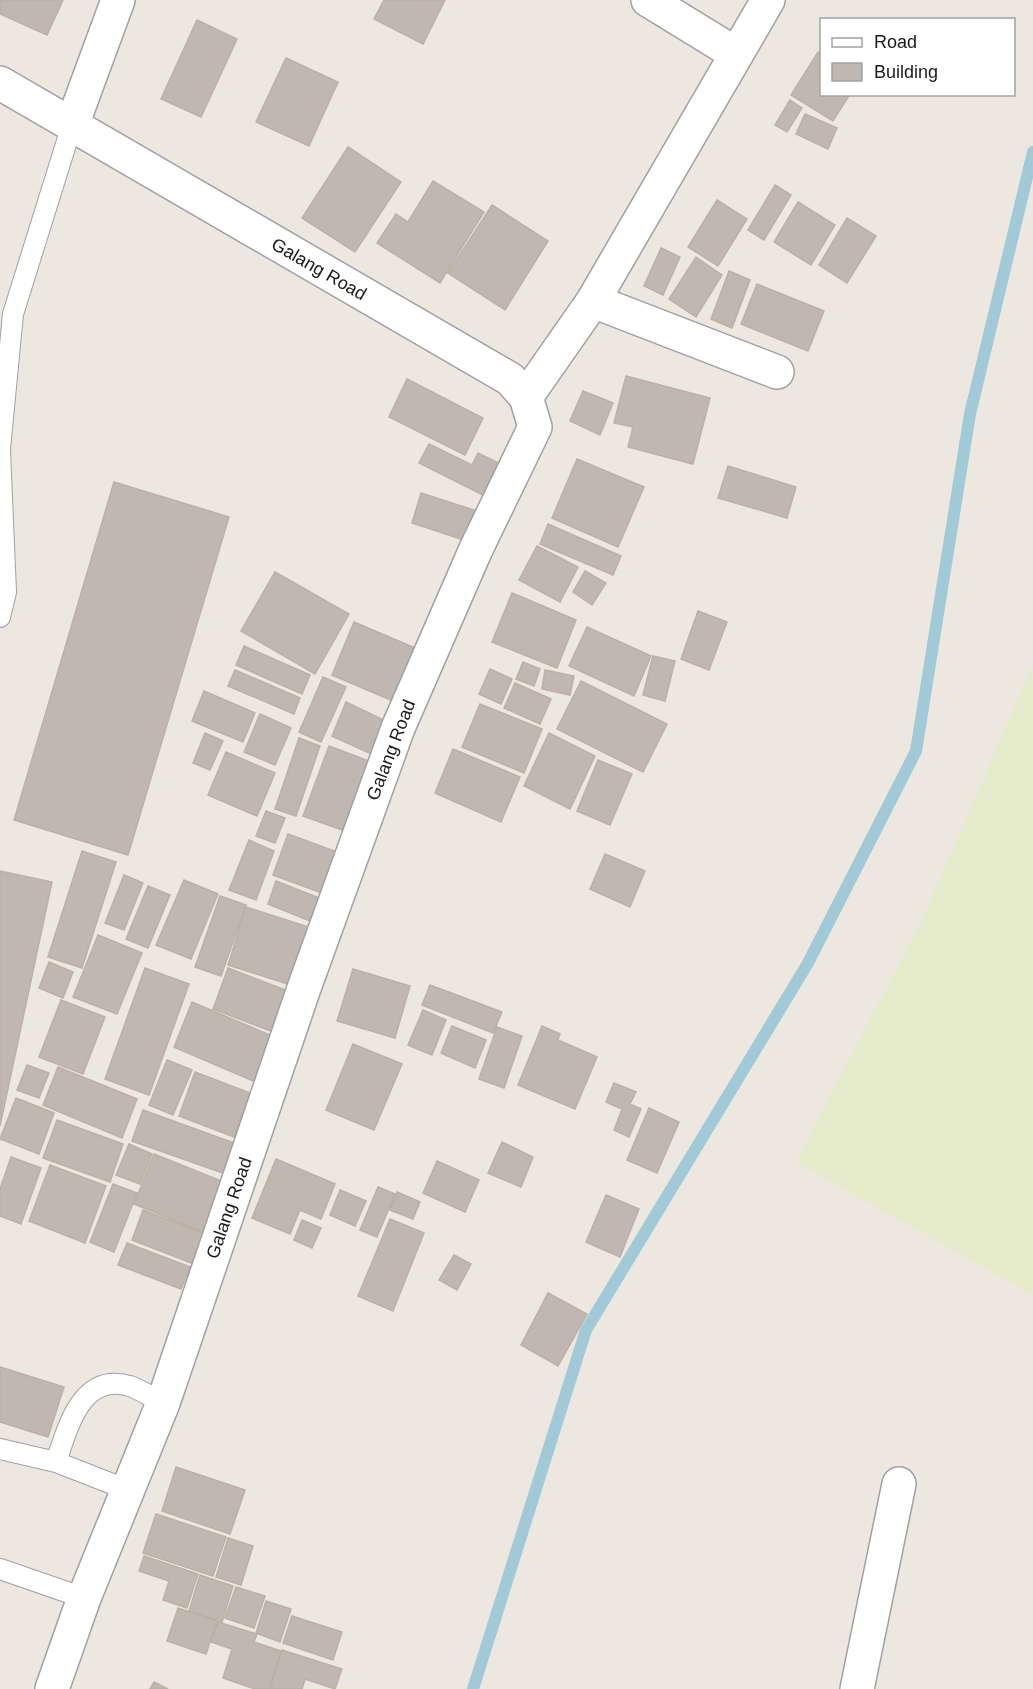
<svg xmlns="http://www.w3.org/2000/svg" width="1033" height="1689" font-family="Arial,sans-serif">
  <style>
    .farmland { fill: #e6ebcb }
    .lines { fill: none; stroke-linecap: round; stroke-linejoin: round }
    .stream { stroke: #a1c9d8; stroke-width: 12 }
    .building { fill: #c0b8b0; stroke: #bdb0a3; stroke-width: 1.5 }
    .service-casing { stroke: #a1a1a1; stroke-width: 22 }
    .minor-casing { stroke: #a1a1a1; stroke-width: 36 }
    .tertiary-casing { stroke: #a1a1a1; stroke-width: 36 }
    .service { stroke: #fff; stroke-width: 20 }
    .minor { stroke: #fff; stroke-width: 33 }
    .tertiary { stroke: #fff; stroke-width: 33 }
    .labels { text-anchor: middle; stroke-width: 4.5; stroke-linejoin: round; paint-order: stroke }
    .street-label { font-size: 18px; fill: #1a1a1a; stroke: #fff }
  </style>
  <rect width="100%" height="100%" fill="#ece8e0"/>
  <!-- farmland -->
  <path class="farmland" d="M1033,664V1295L796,1162L924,915Z"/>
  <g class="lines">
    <!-- stream -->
    <path class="stream" d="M473,1689L586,1330L808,963L916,751L970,414L1033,152"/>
  </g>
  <!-- building -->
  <path class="building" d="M0,0H63L47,35L0,14Z
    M384,0H445L423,44L374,19Z
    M197,20L237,39L201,117L161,99Z
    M818,52L822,55V94H850L833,121L791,95Z
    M286,58L338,82L309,146L256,122Z
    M790,100L802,108L787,132L775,125Z
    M805,114L837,128L828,149L796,134Z
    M348,147L401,182L355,252L302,218Z
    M433,181L484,212L440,283L377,243L396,214L408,222Z
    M775,185L791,195L764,240L748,230Z
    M717,200L747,219L718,266L688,247Z
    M798,202L835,225L811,265L774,242Z
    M492,205L548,241L505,310L448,273Z
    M847,218L876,236L847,283L819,265Z
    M661,248L680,257L663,295L644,286Z
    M696,257L722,275L696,317L669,299Z
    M729,271L750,280L732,328L711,319Z
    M757,284L824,311L808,351L741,324Z
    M626,376L710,398L693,464L628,447L633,427L614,423Z
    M407,379L483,418L465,455L389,417Z
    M583,391L613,403L600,435L570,421Z
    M429,444L472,465L478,453L505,466L489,498L419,463Z
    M577,459L644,487L618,547L552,518Z
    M728,466L796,487L787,518L718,498Z
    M114,482L229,517L128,855L14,820Z
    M421,493L480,512L470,542L412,523Z
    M548,524L621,556L613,575L540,544Z
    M537,546L578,567L560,602L519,580Z
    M585,571L606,583L592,605L573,592Z
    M275,572L349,614L315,674L241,631Z
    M512,593L576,620L557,668L492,642Z
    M698,611L727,622L709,670L681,659Z
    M354,622L422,651L400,704L332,675Z
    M587,627L651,656L634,696L569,666Z
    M244,646L310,675L302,694L236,665Z
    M653,656L675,661L665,701L643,695Z
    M523,662L540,669L534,686L516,679Z
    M490,669L512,679L501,704L479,694Z
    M235,670L300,698L294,714L228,686Z
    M545,670L574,676L570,695L542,689Z
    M323,677L346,687L321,742L299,732Z
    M581,681L667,724L643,772L557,729Z
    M515,683L551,699L540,724L504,708Z
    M204,691L255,713L243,742L192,721Z
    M346,702L392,724L378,757L332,736Z
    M480,704L542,729L524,773L462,747Z
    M260,714L291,728L275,765L244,752Z
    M205,733L223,741L210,770L193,763Z
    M549,733L595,756L570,809L524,786Z
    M299,738L320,746L296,816L275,809Z
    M329,746L382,766L356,835L303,816Z
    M453,749L520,777L501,822L435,793Z
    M226,752L275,773L257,816L208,795Z
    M598,760L632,774L610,825L577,811Z
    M266,811L285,818L275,843L256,836Z
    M288,834L345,855L330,896L273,875Z
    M249,840L274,851L256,900L229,890Z
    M82,851L116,862L82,968L48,957Z
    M605,854L645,871L630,907L590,889Z
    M0,871L52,882L0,1126Z
    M124,875L143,883L124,930L105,923Z
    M184,880L218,894L191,959L156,945Z
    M276,881L324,900L315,923L268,904Z
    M148,886L170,895L148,948L126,939Z
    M220,896L246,905L221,976L195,967Z
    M246,907L318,930L300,988L228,965Z
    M98,935L142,953L117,1014L73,997Z
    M49,962L73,972L63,998L39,988Z
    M145,968L189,984L149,1095L105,1079Z
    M228,968L296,994L281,1035L213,1009Z
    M353,969L410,986L395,1038L337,1021Z
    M430,985L502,1012L493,1033L422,1005Z
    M61,1000L105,1017L83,1074L39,1057Z
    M192,1002L284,1041L265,1086L174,1047Z
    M423,1010L446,1020L432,1055L408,1045Z
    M452,1026L486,1040L475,1068L441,1053Z
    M542,1026L560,1034L558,1040L597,1057L575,1109L518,1085Z
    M497,1027L522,1036L504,1088L479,1079Z
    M353,1044L402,1064L374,1130L326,1110Z
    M167,1060L192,1070L173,1115L149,1105Z
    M27,1065L49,1073L39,1098L17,1090Z
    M58,1067L137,1099L122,1138L43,1105Z
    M195,1072L250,1093L234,1137L179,1116Z
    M614,1083L636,1092L630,1104L641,1109L629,1137L614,1130L622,1109L606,1102Z
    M16,1098L54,1113L39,1154L0,1139Z
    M649,1108L679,1122L657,1173L627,1160Z
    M143,1110L245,1147L234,1177L132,1141Z
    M57,1120L123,1144L110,1182L43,1158Z
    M502,1142L533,1157L521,1187L488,1173Z
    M129,1144L152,1154L140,1184L116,1175Z
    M154,1154L236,1187L216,1237L134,1204Z
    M11,1157L41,1168L21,1224L0,1216V1189Z
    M276,1159L335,1184L321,1219L300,1210L290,1234L252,1218Z
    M437,1161L479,1180L465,1212L423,1193Z
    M50,1165L106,1186L85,1243L29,1221Z
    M113,1184L137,1193L114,1252L90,1242Z
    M378,1187L395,1194L377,1237L360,1230Z
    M340,1190L366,1201L355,1226L330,1215Z
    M397,1192L420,1202L413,1219L390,1210Z
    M606,1195L639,1209L620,1257L586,1242Z
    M143,1210L205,1234L194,1264L132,1240Z
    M390,1219L424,1233L393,1311L358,1296Z
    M302,1220L321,1228L312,1248L294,1240Z
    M127,1243L190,1267L181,1289L118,1265Z
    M454,1255L471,1264L457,1290L439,1280Z
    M548,1293L587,1314L558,1366L521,1345Z
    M0,1367L64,1387L48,1437L0,1422Z
    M176,1467L245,1490L230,1534L162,1511Z
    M156,1514L226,1537L213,1576L143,1553Z
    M228,1538L253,1546L241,1585L216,1577Z
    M144,1556L198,1574L187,1608L163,1600L169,1581L139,1571Z
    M200,1575L233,1586L222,1622L189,1611Z
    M236,1587L265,1596L254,1628L225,1618Z
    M266,1601L291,1609L280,1642L256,1633Z
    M178,1608L217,1621L206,1654L167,1641Z
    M292,1616L342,1632L333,1660L283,1643Z
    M218,1622L257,1634L254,1642L281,1651L269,1689H255L223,1678L232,1649L211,1642Z
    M282,1650L342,1669L335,1689L305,1679L302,1689H270Z
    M154,1682L168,1689H150Z"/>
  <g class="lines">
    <!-- service casing -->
    <g class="service-casing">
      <path id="service" d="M0,449L13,314L72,125
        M0,451L6,592L0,617
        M0,1449L56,1462L128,1490
        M56,1462C68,1427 81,1372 130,1386C141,1390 153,1398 163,1403
        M0,1569L84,1598"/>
    </g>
    <!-- minor casing -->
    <g class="minor-casing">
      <path id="minor" d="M648,0L736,54
        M72,125L118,0
        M593,301L777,372
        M526,397L593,301L768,0
        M857,1689L899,1484"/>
    </g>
    <!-- tertiary casing -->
    <g class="tertiary-casing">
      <path id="tertiary" d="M0,83L510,379L526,397L535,427L476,549L398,728L303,991L163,1403L84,1598L52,1689"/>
    </g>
    <!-- service -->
    <use href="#service" class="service"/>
    <!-- minor -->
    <use href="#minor" class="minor"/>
    <!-- tertiary -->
    <use href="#tertiary" class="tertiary"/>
  </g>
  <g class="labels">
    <!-- street labels -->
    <g class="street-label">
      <text transform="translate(319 269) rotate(30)" y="6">Galang Road</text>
      <text transform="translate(391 750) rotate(-69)" y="6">Galang Road</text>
      <text transform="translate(229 1208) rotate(-71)" y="6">Galang Road</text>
    </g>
  </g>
  <!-- legend -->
  <rect x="820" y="18" width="195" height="78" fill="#ffffff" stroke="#a3a3a3" stroke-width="1.5"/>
  <rect x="832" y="38" width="30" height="9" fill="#ffffff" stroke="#a3a3a3" stroke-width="1.5"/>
  <text x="874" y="48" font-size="18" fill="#1a1a1a">Road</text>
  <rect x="832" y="63" width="30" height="18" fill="#c0b8b0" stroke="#a3a3a3" stroke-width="1.5"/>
  <text x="874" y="78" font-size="18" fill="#1a1a1a">Building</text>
</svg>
